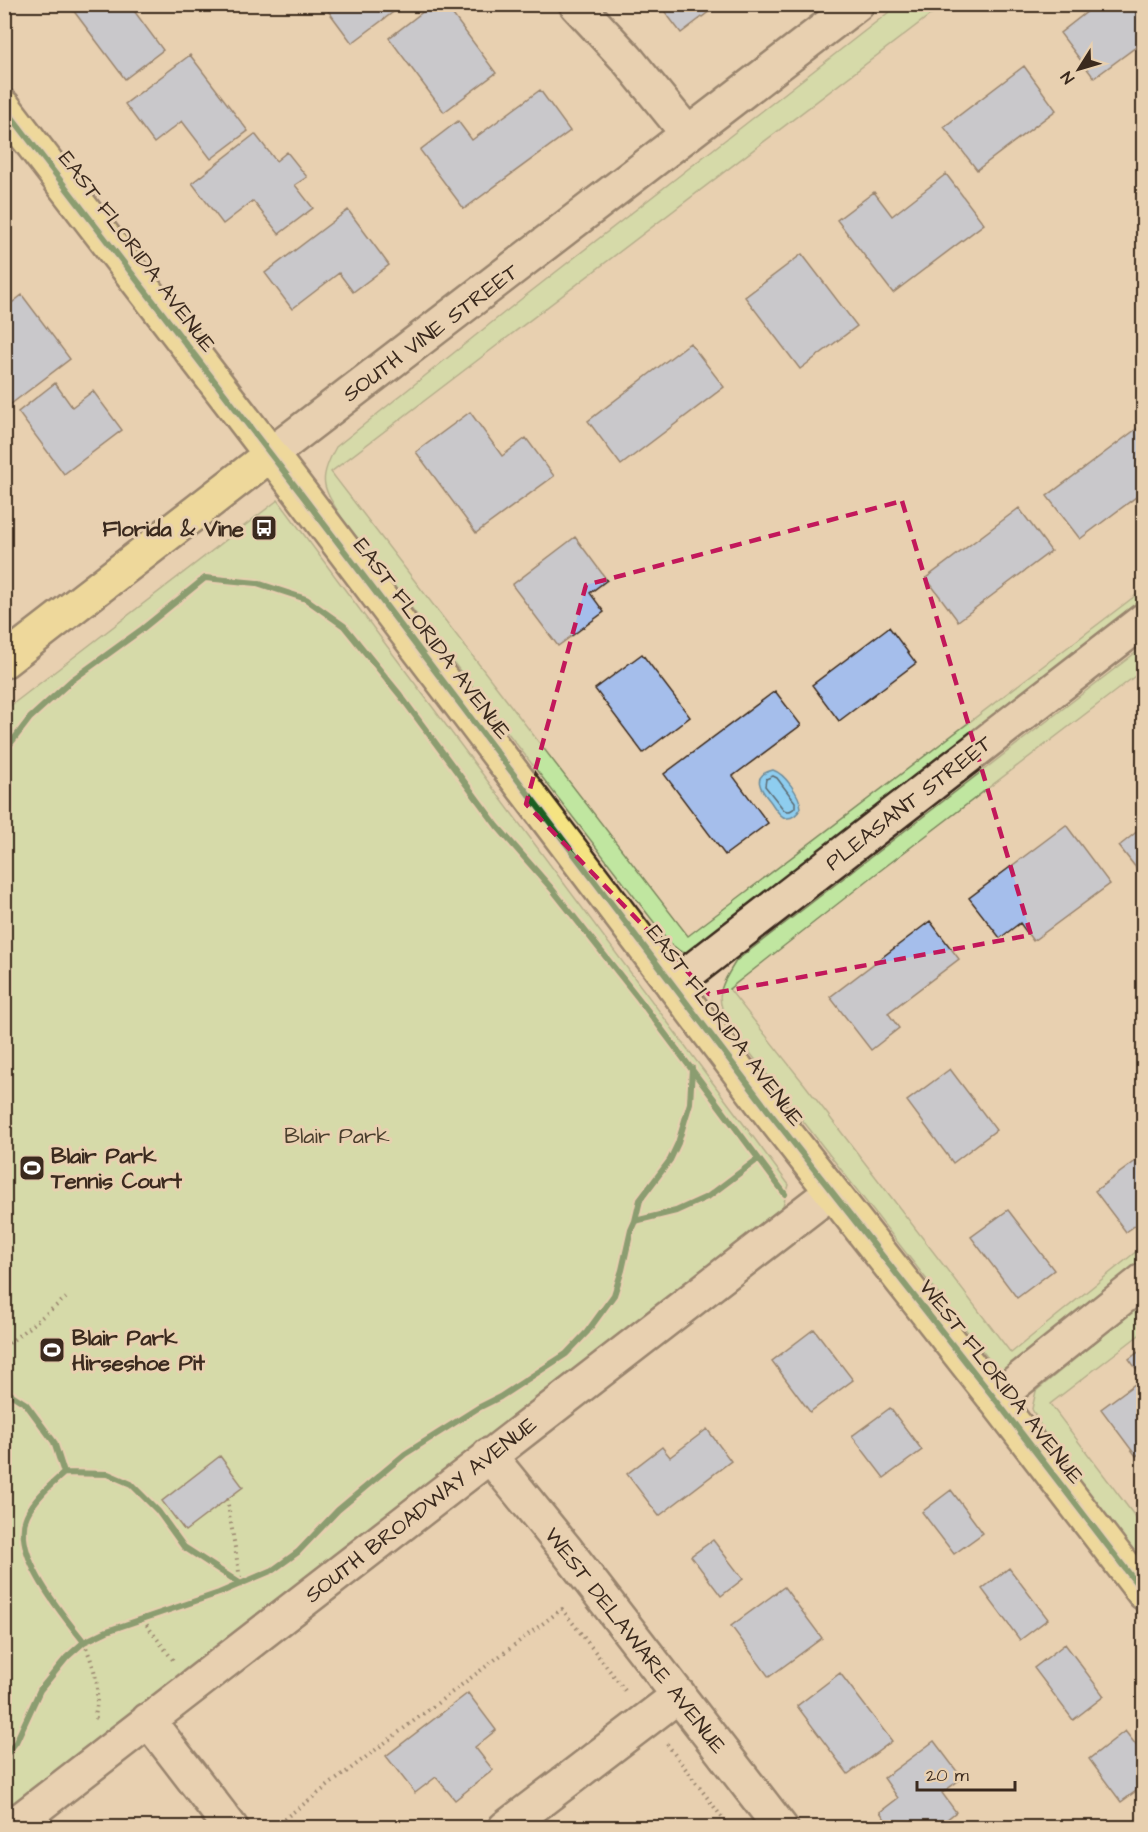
<svg xmlns="http://www.w3.org/2000/svg" width="1148" height="1832" font-family="'Architects Daughter',sans-serif">
  <style>
    .green { fill: #c0e6a0; stroke: #7e885f; stroke-width: 1.5 }
    .water { fill: #8ecdef; stroke: #6d8c9b; stroke-width: 1.5 }
    .lines { fill: none; stroke-linecap: round; stroke-linejoin: round }
    .shore { stroke: #5c6b72; stroke-width: 1.5 }
    .building { fill: #a5beeb; stroke: #3b2a1e; stroke-width: 1.5 }
    .minor-casing { stroke: #3b2a1e; stroke-width: 38 }
    .major-casing { stroke: #3b2a1e; stroke-width: 38 }
    .path { stroke: #3b2a1e; stroke-width: 4; stroke-dasharray: 1.5 4.5; stroke-linecap: butt }
    .minor { stroke: #e8d0b0; stroke-width: 33 }
    .major { stroke: #f5e382; stroke-width: 33 }
    .cycleway-casing { stroke: #e8d0b0; stroke-width: 10 }
    .cycleway { stroke: #1b5e20; stroke-width: 6 }
    .marked { fill: none; stroke: #c2185b; stroke-width: 4.5; stroke-dasharray: 12 8; stroke-linejoin: round }
    .labels { text-anchor: middle; stroke-width: 6; stroke-linejoin: round; paint-order: stroke }
    .street-label { font-size: 22px; fill: #3b2a1e; stroke: #e8d0b0 }
    .poi-label { font-size: 22px; font-weight: bold; fill: #3b2a1e; stroke: #e8d0b0; text-anchor: start }
    .park-label { font-size: 22px; fill: #483d2b; stroke: #e8d0b0 }
  </style>
  <rect width="100%" height="100%" fill="#e8d0b0"/>
  <filter id="ink" filterUnits="userSpaceOnUse"><feTurbulence type="fractalNoise" baseFrequency=".0167" numOctaves="2"/><feDisplacementMap in="SourceGraphic" scale="12" xChannelSelector="R" yChannelSelector="G"/><feConvolveMatrix kernelMatrix="1 2 1 2 8 2 1 2 1" color-interpolation-filters="sRGB"/></filter>
  <g filter="url(#ink)">
    <!-- green -->
    <path class="green" d="M898,5H943L331,472L688,936L1143,590V609L689,955L680,951L670,943L342,518C323,487 317,481 336,447L520,300Z
      M278,500L789,1185L782,1209L5,1814V710Z
      M1143,647V670L877,873L729,989L805,1085L1011,1353L1143,1246V1270L1008,1380L998,1371L733,1031C714,998 717,992 736,961Z
      M1143,1303V1332L1050,1404L1143,1527V1564L1052,1448L1032,1409L1036,1391Z"/>
    <!-- water -->
    <path class="water" d="M773,770C785,774 800,795 801,808C798,813 793,819 786,818C779,817 774,806 770,801C760,789 751,775 773,770Z"/>
    <g class="lines">
      <!-- shore -->
      <path class="shore" d="M773,776L777,778L795,802V807C792,811 788,812 784,810L765,786L766,779Z"/>
    </g>
    <!-- building -->
    <path class="building" d="M80,4H129L163,50L125,79L73,10Z
      M323,4H404L352,43Z
      M433,4H445L496,73L444,112L389,38Z
      M659,4H719L681,33Z
      M1097,4H1144V41L1094,78L1060,33Z
      M190,55L248,131L211,159L182,121L154,143L125,104Z
      M1024,66L1056,110L977,170L944,127Z
      M540,90L570,131L464,209L420,150L458,121L472,140Z
      M255,134L276,161L287,152L307,177L295,185L313,208L279,234L253,201L223,224L192,183Z
      M946,174L984,224L893,293L837,220L874,192L892,216Z
      M348,210L389,265L353,292L339,273L292,309L265,273Z
      M802,254L857,326L800,369L745,297Z
      M22,295L70,359L7,407L4,403V309Z
      M690,343L724,387L621,465L588,421Z
      M55,383L72,407L93,391L122,430L64,474L18,412Z
      M470,412L502,456L526,438L554,476L476,533L416,452Z
      M1139,427L1144,433V491L1080,539L1047,496Z
      M1019,508L1051,551L958,621L926,578Z
      M575,537L607,580L590,593L604,612L558,646L512,585Z
      M889,627L916,663L839,721L812,685Z
      M642,654L690,717L643,753L595,689Z
      M775,691L801,725L733,776L768,823L725,855L664,774Z
      M1066,825L1110,884L1033,941L1020,923L1000,938L969,898Z
      M1144,826V878L1119,846Z
      M930,921L959,959L888,1013L899,1028L871,1050L830,997Z
      M950,1069L996,1130L953,1163L907,1101Z
      M1144,1155V1219L1126,1232L1095,1191Z
      M1008,1210L1054,1270L1017,1298L971,1237Z
      M814,1329L853,1380L810,1412L772,1361Z
      M1144,1348V1450L1136,1456L1101,1409L1143,1378L1129,1359Z
      M890,1408L922,1450L884,1478L852,1436Z
      M707,1429L731,1461L659,1516L627,1474L662,1447L670,1457Z
      M220,1456L243,1487L185,1531L162,1501Z
      M951,1490L983,1533L954,1554L922,1512Z
      M713,1540L743,1579L721,1596L691,1556Z
      M1009,1568L1048,1619L1020,1640L982,1589Z
      M784,1587L822,1638L769,1677L731,1626Z
      M1065,1644L1104,1696L1073,1720L1034,1668Z
      M840,1673L892,1741L848,1774L797,1706Z
      M468,1693L496,1730L475,1747L493,1770L455,1800L436,1777L415,1793L386,1756Z
      M1125,1731L1144,1755V1785L1121,1802L1089,1759Z
      M934,1741L962,1778L942,1793L956,1812L936,1828H891L880,1812L898,1798L884,1778Z"/>
    <g class="lines">
      <!-- minor casing -->
      <g class="minor-casing">
        <path id="minor" d="M576,4L627,59L688,134
          M271,454L857,4
          M673,985L1144,620
          M995,1399L1144,1280
          M489,1455L567,1551L781,1828
          M148,1720L231,1828
          M10,1828L831,1192
          M505,1828L679,1695"/>
      </g>
      <!-- major casing -->
      <g class="major-casing">
        <path id="major" d="M4,107L302,495L770,1113L995,1399L1144,1593
          M4,661L271,454"/>
      </g>
      <!-- path -->
      <path class="path" d="M4,1347L66,1298
        M227,1499L241,1584
        M143,1620L173,1660
        M84,1642C96,1672 100,1685 95,1717L97,1720
        M667,1744L730,1828
        M284,1828L280,1822L562,1609L627,1693"/>
      <!-- minor -->
      <use href="#minor" class="minor"/>
      <!-- major -->
      <use href="#major" class="major"/>
      <!-- cycleway casing -->
      <g class="cycleway-casing">
        <path id="cycleway" d="M4,107L302,495L770,1113L995,1399L1144,1593
          M4,752L30,718L72,680L141,630L205,578L257,583L306,599L344,626L400,695L497,826L552,889L639,999L785,1194
          M635,1221L640,1200L670,1160L678,1143L690,1103L692,1068
          M4,1390L26,1404L54,1442L64,1473
          M84,1642C62,1614 10,1553 27,1515C35,1498 51,1485 64,1473L108,1474L131,1484L158,1511L184,1547L241,1584
          M4,1758L16,1742L40,1690L67,1657L84,1642L107,1631L219,1593L273,1570L298,1552L338,1510L405,1454L478,1408L500,1397L566,1354L587,1332L614,1295L622,1270L631,1230L635,1221L676,1211L709,1196L758,1159"/>
      </g>
      <!-- cycleway -->
      <use href="#cycleway" class="cycleway"/>
    </g>
  </g>
  <!-- marked area -->
  <path d="M0 0H1148V1832H0ZM902,501L1031,935L709,994L526,804L586,585Z" fill="#e8d0b0" fill-opacity=".55" fill-rule="evenodd"/>
  <path class="marked" d="M902,501L1031,935L709,994L526,804L586,585Z"/>
  <!-- icons -->
  <defs>
    <g id="bus-square" transform="scale(1.35)"><rect x="-9" y="-9" width="18" height="18" rx="4" fill="#3b2a1e" stroke="#e8d0b0"/><path d="M-5-6H5V4H4V6H2V4H-2V6H-4V4H-5ZM-3.5-4V0h7V-4ZM-3.5 1.2v1.5H-2V1.2ZM2 1.2v1.5H3.5V1.2Z" fill="#fff"/></g>
    <g id="stadium-square" transform="scale(1.35)"><rect x="-9" y="-9" width="18" height="18" rx="4" fill="#3b2a1e" stroke="#e8d0b0"/><path d="M0-5a6.5 5 0 1 0 0 10a6.5 5 0 1 0 0-10ZM-3.5-1.8h7v3.6h-7Z" fill="#fff"/></g>
  </defs>
  <g fill-rule="evenodd">
    <use href="#bus-square" x="264" y="528"/>
    <use href="#stadium-square" x="32" y="1168"/>
    <use href="#stadium-square" x="52" y="1350"/>
  </g>
  <g class="labels">
    <!-- street labels -->
    <g class="street-label">
      <text transform="translate(138 251) rotate(53)" y="8">EAST FLORIDA AVENUE</text>
      <text transform="translate(430 332) rotate(-37)" y="8">SOUTH VINE STREET</text>
      <text transform="translate(433 638) rotate(53)" y="8">EAST FLORIDA AVENUE</text>
      <text transform="translate(908 802) rotate(-38)" y="8">PLEASANT STREET</text>
      <text transform="translate(726 1025) rotate(53)" y="8">EAST FLORIDA AVENUE</text>
      <text transform="translate(1002 1381) rotate(52)" y="8">WEST FLORIDA AVENUE</text>
      <text transform="translate(420 1509) rotate(-38)" y="8">SOUTH BROADWAY AVENUE</text>
      <text transform="translate(636 1640) rotate(52)" y="8">WEST DELAWARE AVENUE</text>
    </g>
    <!-- poi labels -->
    <g class="poi-label">
      <text x="244" y="536" text-anchor="end">Florida &amp; Vine</text>
      <text x="51" y="1163">Blair Park<tspan x="51" dy="25">Tennis Court</tspan></text>
      <text x="72" y="1345">Blair Park<tspan x="72" dy="25">Hirseshoe Pit</tspan></text>
    </g>
    <!-- park labels -->
    <g class="park-label">
      <text x="337" y="1143">Blair Park</text>
    </g>
  </g>
  <!-- margin -->
  <rect width="1148" height="1832" fill="none" stroke="#e8d0b0" stroke-width="24"/>
  <rect x="12" y="12" width="1124" height="1808" fill="none" stroke="#3b2a1e" stroke-width="2" filter="url(#ink)"/>
  <!-- north arrow -->
  <g transform="translate(1079 69) rotate(233)" stroke="#e8d0b0" stroke-width="4.5" paint-order="stroke">
  <path d="M0-4.5L10 22L0 15L-10 22Z" fill="#3b2a1e"/>
  <text y="-9" font-size="16" font-weight="bold" text-anchor="middle" fill="#3b2a1e">N</text>
  </g>
  <!-- scale -->
  <path d="M917 1781v9h98v-9" fill="none" stroke="#3b2a1e" stroke-width="3"/>
  <text x="926" y="1781" font-size="18" fill="#3b2a1e" stroke="#e8d0b0" stroke-width="4.5" paint-order="stroke">20 m</text>
</svg>
